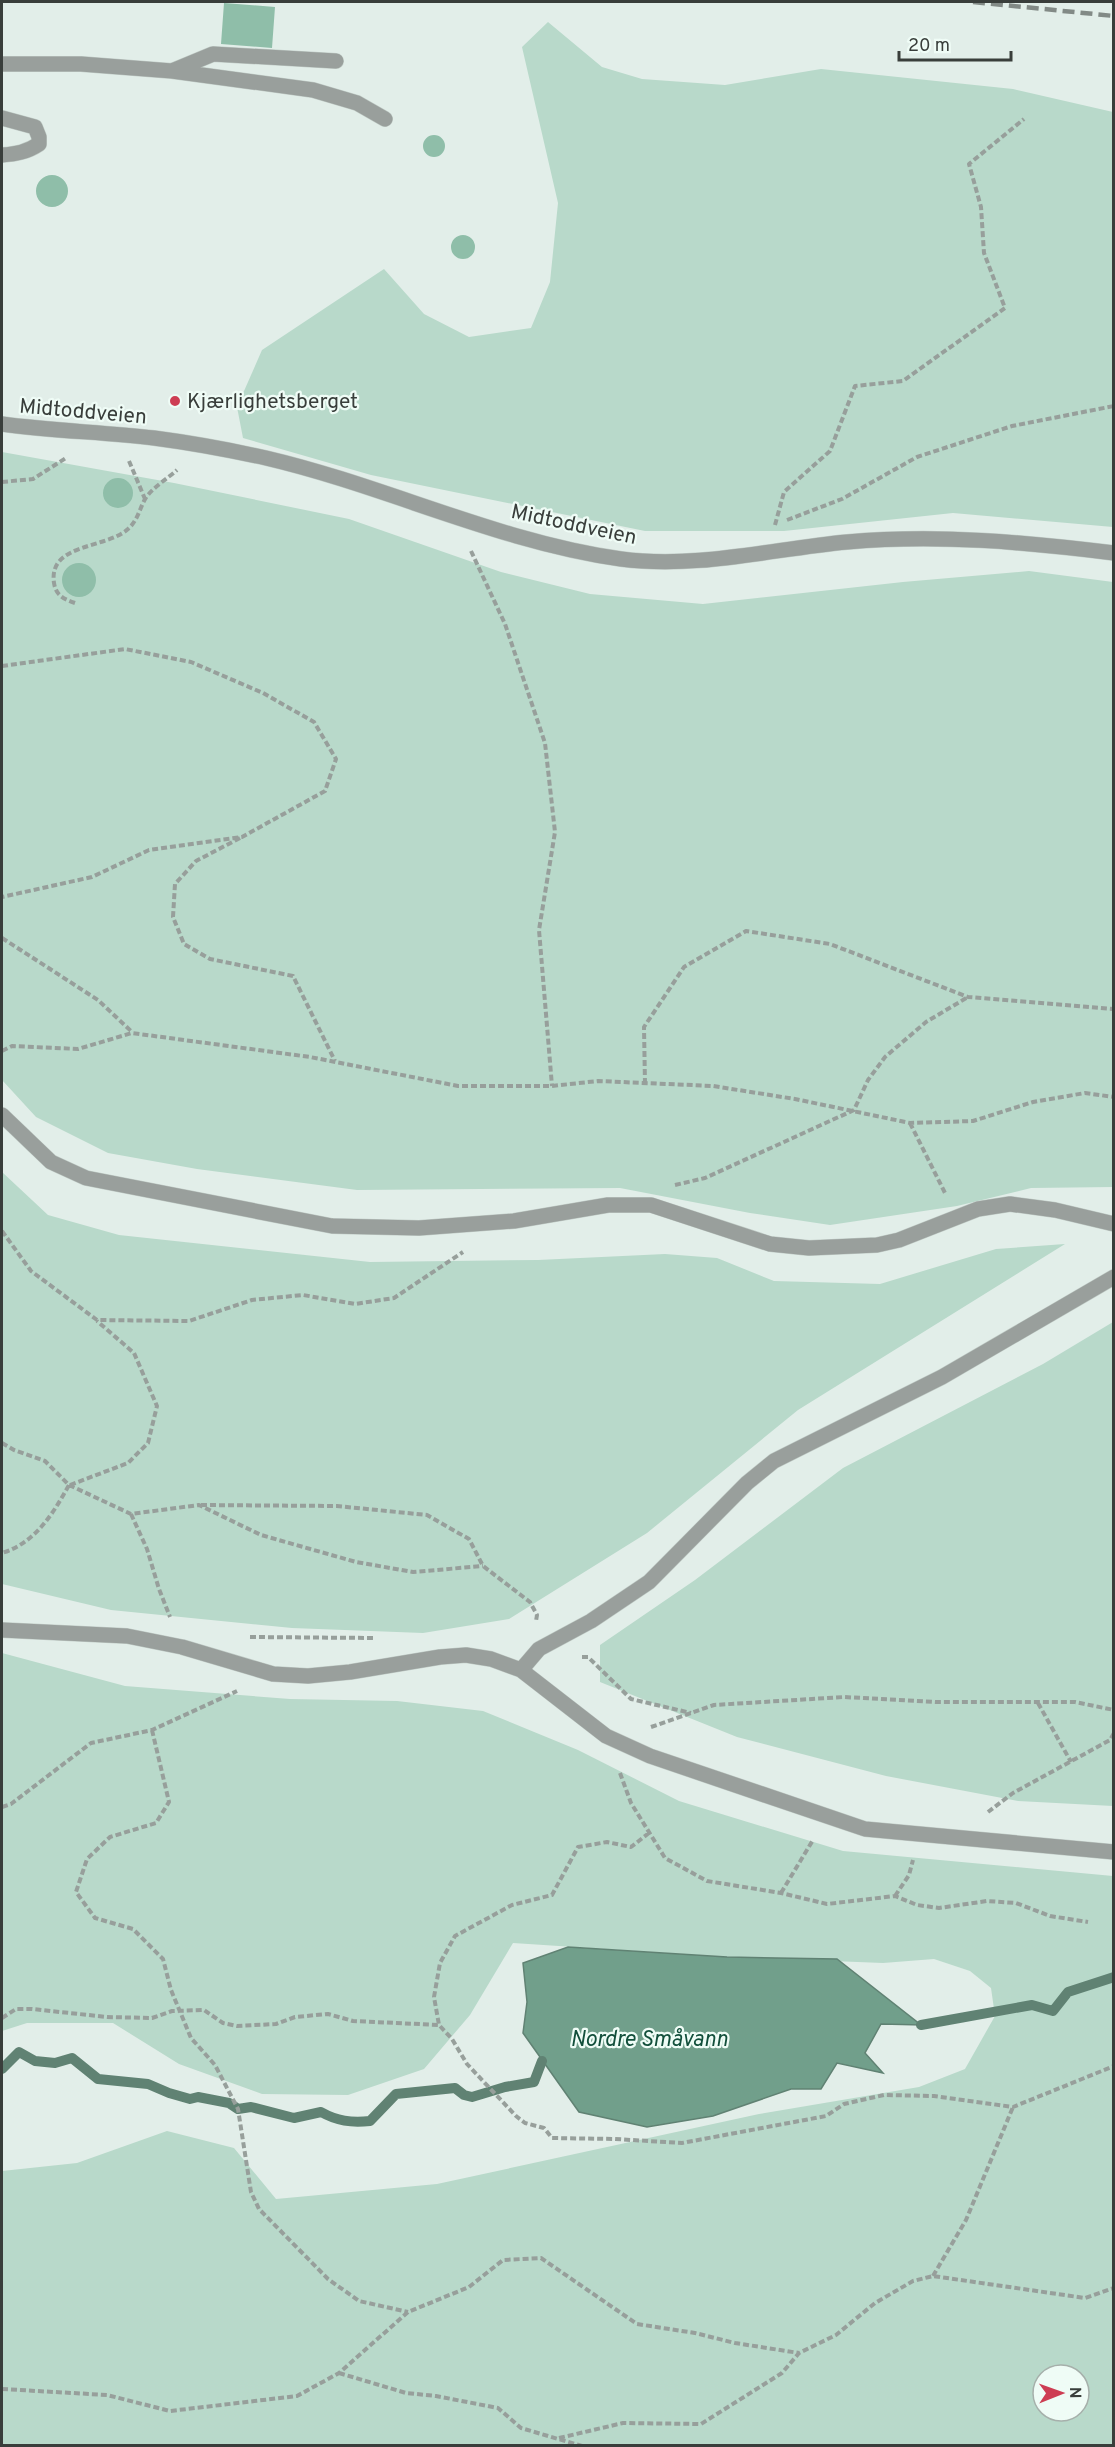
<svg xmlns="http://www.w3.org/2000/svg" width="1115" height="2447" font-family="Overpass,sans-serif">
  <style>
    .green { fill: #b8d9ca; fill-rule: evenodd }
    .water { fill: #719f8b; stroke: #608273; stroke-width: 1.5 }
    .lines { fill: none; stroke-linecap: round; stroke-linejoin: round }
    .stream { stroke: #608273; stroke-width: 10 }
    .building { fill: #8fbea9 }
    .minor-casing { stroke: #c0cbc6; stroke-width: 16 }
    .path { stroke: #979f9b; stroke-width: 4; stroke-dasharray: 6 3; stroke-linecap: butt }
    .minor { stroke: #999f9c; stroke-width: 15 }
    .rail { stroke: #828a86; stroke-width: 4.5; stroke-dasharray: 12 6; stroke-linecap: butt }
    .poi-dot { fill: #cd3d53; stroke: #effcf6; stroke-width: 2 }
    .labels { text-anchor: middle; stroke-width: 4.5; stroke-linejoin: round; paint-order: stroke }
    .poi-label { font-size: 21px; fill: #393e3b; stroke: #effcf6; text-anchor: start }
    .street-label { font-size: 21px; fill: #393e3b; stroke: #effcf6 }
    .water-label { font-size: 22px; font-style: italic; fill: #124f3b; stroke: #effcf6 }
  </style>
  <rect width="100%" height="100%" fill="#e2eee9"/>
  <!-- green -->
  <path class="green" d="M548,22L602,67L642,79L725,85L821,69L1013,89L1113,112V527L953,513L784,531H645L371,475L243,438L237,407L262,350L384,269L424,314L469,337L531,328L550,282L558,203L522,47Z
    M2,452L174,483L349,519L501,572L590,594L703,604L903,582L1029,571L1113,582V1187L1031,1188L957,1206L830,1225L750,1213L620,1188L357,1190L197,1169L108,1153L36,1117L2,1080Z
    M2,1172L48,1215L119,1235L370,1262L538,1260L665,1254L717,1258L774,1281L880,1284L996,1249L1065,1244L798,1410L647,1533L509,1619L423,1633L292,1628L111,1610L2,1584Z
    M1113,1322V1806L1018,1801L886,1776L737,1737L600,1682V1645L695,1580L843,1468L1043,1364Z
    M2,1653L125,1686L290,1699L397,1701L483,1711L578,1750L679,1801L843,1851L1113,1876V2445H2V2171L77,2163L167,2131L234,2148L276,2199L437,2184L759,2114L919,2087L965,2069L995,2016L991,1988L970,1971L934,1959L883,1963L727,1957L513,1943L470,2015L424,2069L348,2095L262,2094L179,2064L113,2023H27L2,2031ZM1043,2375H1079V2411H1043Z"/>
  <!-- water -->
  <path class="water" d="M568,1947L727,1957L837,1959L921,2025L881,2024L865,2053L883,2073L837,2063L821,2089H791L713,2116L647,2127L579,2112L523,2033L527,2002L523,1963Z"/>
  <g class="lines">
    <!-- stream -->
    <path class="stream" d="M921,2025L1032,2005L1053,2011L1068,1992L1114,1977
      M2,2069L19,2052L35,2061L55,2063L72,2058L98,2079L148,2084L169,2093L190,2099L198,2097L229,2103L238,2109L251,2107L294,2118L321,2112C337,2121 351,2123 370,2121L396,2094L455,2088L464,2095L472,2097L505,2087L534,2082L542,2061"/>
  </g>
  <!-- building -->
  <path class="building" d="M224,3L275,7L272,48L221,44Z
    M423 146a11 11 0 1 1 22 0a11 11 0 1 1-22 0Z
    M36 191a16 16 0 1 1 32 0a16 16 0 1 1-32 0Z
    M451 247a12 12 0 1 1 24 0a12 12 0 1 1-24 0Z
    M103 493a15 15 0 1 1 30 0a15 15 0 1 1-30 0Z
    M62 580a17 17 0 1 1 34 0a17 17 0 1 1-34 0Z"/>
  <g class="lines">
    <!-- minor casing -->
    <g class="minor-casing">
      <path id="minor" d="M2,64H81L172,71L313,90L357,103L385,119
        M172,71L213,54L336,61
        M2,118L35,127L39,137V144C27,152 16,154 2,155
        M2,424C52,431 104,432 154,438C192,443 230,450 266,458C386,486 499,542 621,559C697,569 772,549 847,542C938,534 1024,542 1114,553
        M2,1115L51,1162L86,1178L332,1226L419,1228L514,1221L608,1205H651L770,1244L809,1248L877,1245L899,1240L978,1209L1010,1204L1055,1210L1114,1224
        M2,1630L127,1636L182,1647L273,1674L308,1676L350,1672L440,1657L466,1655L491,1659L521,1670L606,1736L650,1756L865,1829L1114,1852
        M521,1670L539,1649L591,1621L649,1582L747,1483L774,1461L942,1377L1114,1277"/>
    </g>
    <!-- path -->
    <path class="path" d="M129,461L145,499
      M2,482L33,479L66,458
      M787,520L842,499L917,457L1012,426L1114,406
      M775,525L784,492L830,451L855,386L903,381L1005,308L984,253L981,207L969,164L1024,119
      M471,551L505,624L545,743L555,832L539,930L552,1086
      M75,603C64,599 56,596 54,583C48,543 106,549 128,529C137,521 139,511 144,501C150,489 167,479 177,470
      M2,666L125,649L191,662L263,693L314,722L336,759L325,791L242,837L149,850L92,877L2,897
      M240,838L196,861L175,884L173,917L184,944L210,959L293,976L335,1061
      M2,938L98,1000L132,1032
      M2,1051L12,1046L78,1049L132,1033L310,1057L458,1086H552L598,1081L713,1086L795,1099L910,1123L973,1121L1033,1102L1085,1093L1114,1097
      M645,1084L644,1027L684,967L746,931L830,944L968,997L1114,1009
      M910,1123L946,1195
      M675,1185L705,1178L854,1110L868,1080L885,1057L926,1022L968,997
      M2,1231L31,1271L97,1320L189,1321L252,1300L303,1295L355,1304L394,1298L463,1252
      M2,1443L14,1450L45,1461L69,1485C53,1514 35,1543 2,1553
      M69,1485L131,1514L199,1505L261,1535L356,1562L413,1572L483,1566
      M70,1485L128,1463L148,1443L157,1406L134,1353L97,1321
      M201,1505L337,1506L427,1515L469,1539L483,1566L530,1602L537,1615L536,1621
      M131,1514L147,1549L159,1589L170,1617
      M250,1637L374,1638
      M582,1657H588L631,1699L691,1713
      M1038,1703L1071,1762
      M651,1727L714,1705L844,1697L936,1702H1075L1114,1710
      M152,1730L169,1802L156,1823L110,1837L87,1859L76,1892L95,1918L133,1929L163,1959L171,1990L191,2038L215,2065L238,2109L251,2192L259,2209L328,2279L359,2301L408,2312
      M620,1773L631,1803L665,1858L707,1881L781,1893L827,1904L895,1896L917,1905L939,1908L987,1901L1016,1903L1050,1916L1088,1922
      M2,1807L11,1804L91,1743L152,1730L237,1691
      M988,1812L1013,1793L1110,1740L1114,1733
      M649,1833L631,1847L607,1842L578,1847L552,1895L512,1905L455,1936L440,1963L434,1997L439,2025L452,2039L467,2064L516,2116L525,2123L544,2128L552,2138L615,2139L682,2143L826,2116L844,2104L884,2095L934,2096L1013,2107L1114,2066
      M781,1893L813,1840
      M895,1896L909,1875L913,1860
      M2,2018L16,2009H32L107,2017L152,2018L172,2011L204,2010L223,2023L237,2026L276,2024L295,2017L328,2014L353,2021L439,2025
      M933,2276L966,2220L1013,2107
      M339,2373L406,2393L436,2396L498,2408L521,2428L582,2446
      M2,2389L107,2395L170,2411L297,2396L339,2373L408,2312L469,2287L503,2260L541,2258L637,2324L695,2333L735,2343L799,2353
      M559,2438L623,2423L701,2424L782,2373L799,2353L836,2335L875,2303L913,2281L933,2276L1085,2298L1114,2288"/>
    <!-- minor -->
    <use href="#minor" class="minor"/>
    <!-- rail -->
    <path class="rail" d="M973,2L1114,16"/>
  </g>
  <!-- markers -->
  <circle class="poi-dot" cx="175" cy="401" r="6"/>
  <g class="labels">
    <!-- poi labels -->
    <g class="poi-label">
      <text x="187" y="408">Kjærlighetsberget</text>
    </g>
    <!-- street labels -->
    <g class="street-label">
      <text transform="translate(83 411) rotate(5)" y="7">Midtoddveien</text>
      <text transform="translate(574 524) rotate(12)" y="7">Midtoddveien</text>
    </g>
    <!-- water labels -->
    <g class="water-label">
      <text x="649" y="2046">Nordre Småvann</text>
    </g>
  </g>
  <!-- border -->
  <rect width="1115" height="2447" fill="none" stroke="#393e3b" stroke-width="6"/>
  <!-- north arrow -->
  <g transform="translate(1061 2393) rotate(89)"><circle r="28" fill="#effcf6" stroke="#a6b0ab" stroke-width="1.5"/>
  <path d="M0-4.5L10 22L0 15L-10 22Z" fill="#cd3d53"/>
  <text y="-9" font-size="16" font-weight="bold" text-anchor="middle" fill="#393e3b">N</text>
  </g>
  <!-- scale -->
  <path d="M899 51v9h112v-9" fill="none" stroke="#393e3b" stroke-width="3"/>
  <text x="908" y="51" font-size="18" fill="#393e3b" stroke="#effcf6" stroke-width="4.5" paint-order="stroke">20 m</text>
</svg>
